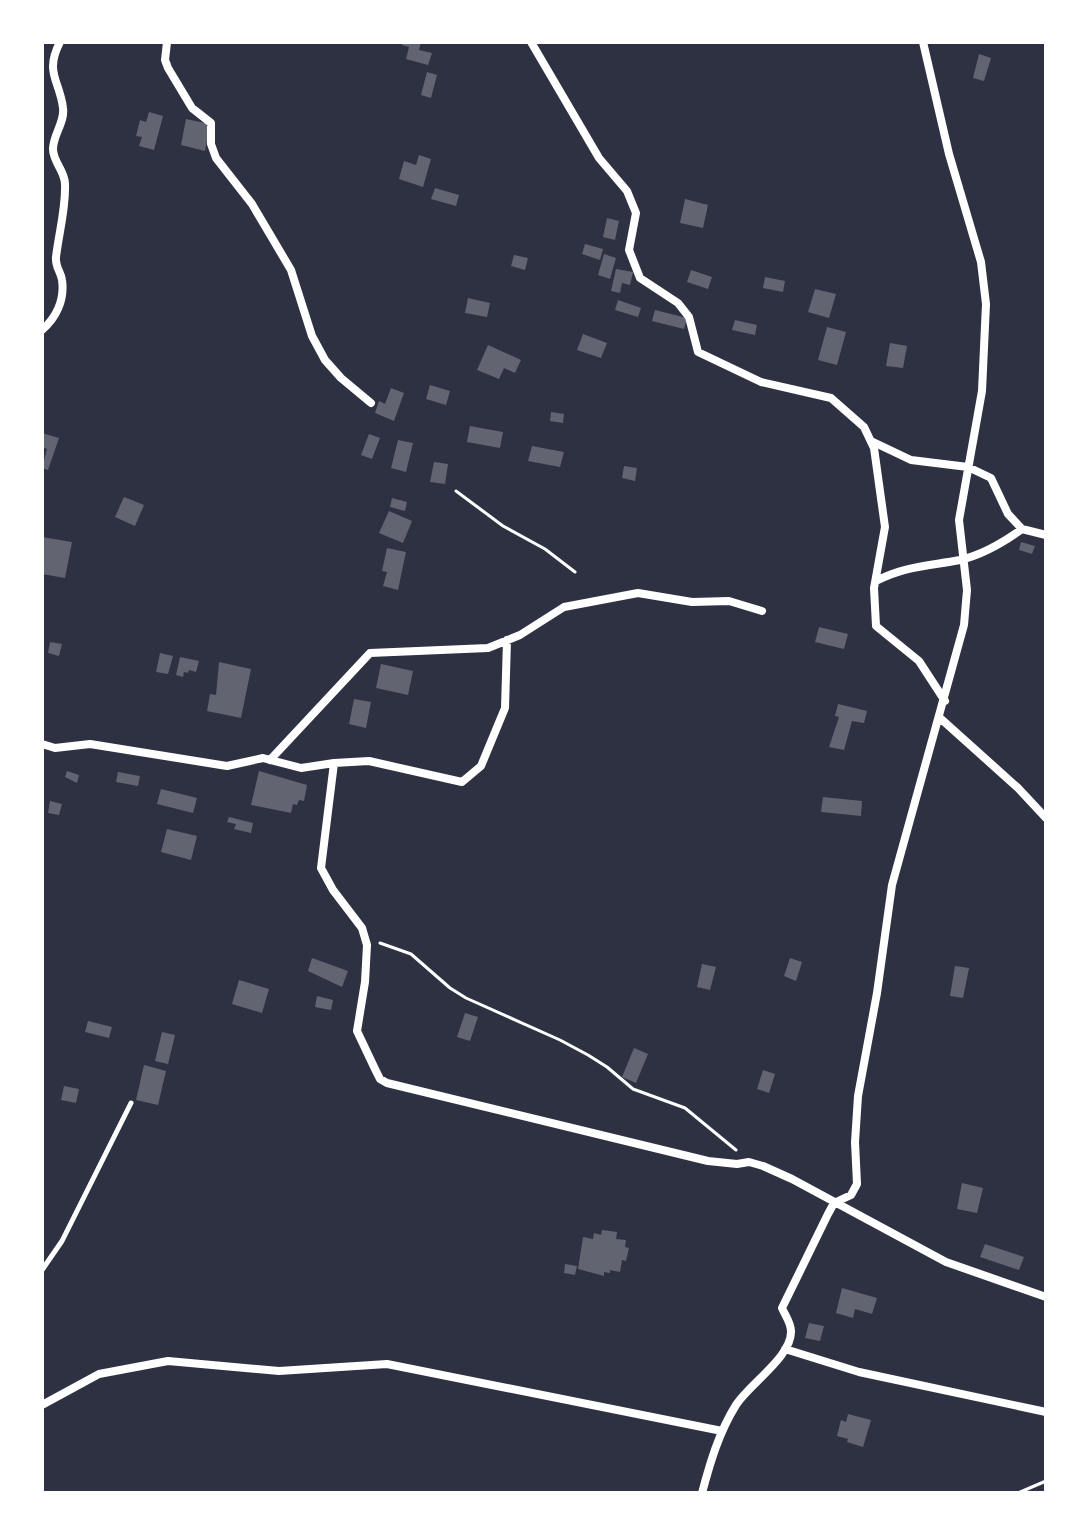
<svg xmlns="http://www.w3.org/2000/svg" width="1088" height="1535" font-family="Karla,sans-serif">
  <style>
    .building { fill: #626471 }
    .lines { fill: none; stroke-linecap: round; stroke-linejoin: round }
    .path { stroke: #fff; stroke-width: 3 }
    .service { stroke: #fff; stroke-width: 5 }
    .minor { stroke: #fff; stroke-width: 8 }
  </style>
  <rect width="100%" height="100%" fill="#2d3142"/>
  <!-- building -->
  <path class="building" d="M402,42H421L419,50L432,53L428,65L406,59L409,47L402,45Z
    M979,54L991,58L984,81L973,78Z
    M427,72L437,75L431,98L421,95Z
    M149,112L163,116L154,150L139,146L142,137L136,136L140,120L146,122Z
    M186,119L210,124L205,151L181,145Z
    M419,155L431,159L423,187L399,179L404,161L416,165Z
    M435,188L459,195L456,206L431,199Z
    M685,199L708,205L703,228L680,223Z
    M607,218L619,221L615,240L603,237Z
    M585,244L603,249L600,260L582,254Z
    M604,254L616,258L610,279L598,275Z
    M514,255L528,258L525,270L511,266Z
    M616,269L633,272L630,285L622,283L620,293L611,291Z
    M691,270L712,277L708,289L687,282Z
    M765,277L785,281L783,292L763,288Z
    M815,289L836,294L829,318L808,312Z
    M468,298L490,303L487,317L465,313Z
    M618,300L641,308L638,317L615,310Z
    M655,310L687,318L684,329L652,321Z
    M735,320L757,325L755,335L732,330Z
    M827,327L846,332L837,365L818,360Z
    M583,334L607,343L601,358L577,350Z
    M890,343L907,346L903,368L886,366Z
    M488,345L521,360L515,373L504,368L499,379L477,370Z
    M430,385L450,391L446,405L426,399Z
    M391,388L404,393L394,421L375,413L379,401L385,404Z
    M551,412L564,414L563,423L550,421Z
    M470,426L503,432L500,448L467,442Z
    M42,433L59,438L48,470L42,468L47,449L42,447Z
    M369,434L380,438L372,459L361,455Z
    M398,440L413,443L406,472L391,468Z
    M532,446L564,452L560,467L528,461Z
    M434,462L448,464L445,484L430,482Z
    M624,466L637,468L635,481L622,478Z
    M124,497L144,505L135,526L115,517Z
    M392,498L407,502L405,511L390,507Z
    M389,511L412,521L403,543L379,533Z
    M42,537L72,542L65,578L42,574Z
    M1021,542L1035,546L1032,554L1019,550Z
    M387,548L406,552L398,590L383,586L387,572L382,571Z
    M819,627L848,634L844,649L815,642Z
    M50,642L62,644L59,656L48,653Z
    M160,653L173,656L168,674L156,672Z
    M180,657L199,661L196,672L189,670L188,673L184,672L183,677L176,675Z
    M219,662L251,669L241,718L207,711L210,694L216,695Z
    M381,664L413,671L408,695L376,688Z
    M354,699L371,702L366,728L349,724Z
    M838,704L867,711L864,723L852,721L844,750L829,747L839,717L835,716Z
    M67,771L79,775L77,783L65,777Z
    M259,771L307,785L304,801L299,800L297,805L293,804L291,813L251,805Z
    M118,772L140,776L138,786L116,782Z
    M161,789L197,798L193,813L157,804Z
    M823,797L862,801L861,816L821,812Z
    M50,801L62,804L59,815L48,813Z
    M229,817L253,823L251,833L234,829L236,824L227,822Z
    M167,829L197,836L191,860L161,852Z
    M312,958L348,971L342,987L308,971Z
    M790,958L802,962L796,981L784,976Z
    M702,964L716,967L710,990L697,987Z
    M955,966L969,968L963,998L950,996Z
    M239,980L269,989L262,1013L232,1004Z
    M317,996L333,1000L331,1010L315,1007Z
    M465,1013L478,1017L470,1041L457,1037Z
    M88,1021L112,1027L109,1038L85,1032Z
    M162,1032L175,1035L168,1064L155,1061Z
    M634,1048L648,1054L636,1083L622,1077Z
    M144,1065L166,1071L158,1105L136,1100Z
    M763,1070L775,1074L769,1093L757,1089Z
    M64,1086L79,1089L76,1103L61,1100Z
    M962,1183L983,1188L977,1213L957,1209Z
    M602,1230L617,1232L616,1239L626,1240L625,1247L629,1248L626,1261L622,1260L620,1272L610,1270V1273L604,1272V1276L578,1269L583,1237L593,1239L594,1233L601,1235Z
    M985,1244L1024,1257L1019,1270L980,1257Z
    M565,1264L577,1266L575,1275L564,1273Z
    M842,1288L877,1298L872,1314L855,1309L853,1318L836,1313Z
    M809,1323L824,1326L820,1341L805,1338Z
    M848,1414L871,1420L863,1447L847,1442L848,1439L837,1436L841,1420L846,1422Z"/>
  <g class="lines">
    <!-- path -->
    <path class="path" d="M456,491L503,526L545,549L575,572
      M380,943L411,954L450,988L466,998L560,1040L588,1055L607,1067L633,1089L685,1108L736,1150
      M1018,1493L1046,1481"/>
    <!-- service -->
    <path class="service" d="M42,1270L62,1241L131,1103"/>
    <!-- minor -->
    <path class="minor" d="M167,42L165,60L168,68L192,108L211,123V144L216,158L252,204L291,270L312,336L325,360L341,378L371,403
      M531,42L599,158L627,191L636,213L629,250L640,278L678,303L689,317L698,352L761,382L831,398L864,427L874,448L885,527L874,588L876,626L919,661L945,701
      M42,330C56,318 65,300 62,280C61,272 55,267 56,257C59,232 66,208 65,184C65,171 53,162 53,149C53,135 65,122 63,108C60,81 44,73 60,42
      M871,441L911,460L968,467L991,478L1008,514L1022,529
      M876,581C905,566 928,566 960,560C981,555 1004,542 1022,529L1046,535
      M940,718L1018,788L1046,818
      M42,744L55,748L90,744L227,766L263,758L301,768L334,763L321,868L333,890L362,928L367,945L365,982L357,1031L375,1069L380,1079L387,1083L708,1161L737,1164L749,1162L763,1166L792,1179L946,1262L1046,1297
      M270,760L370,653L488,648L520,635L564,607L638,593L692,602L729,601L762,611
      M334,763L369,761L462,782L481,766L505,708L507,640
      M785,1349L859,1372L1046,1412
      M42,1405L99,1374L168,1361L279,1371L387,1364L722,1431
      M702,1493C710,1463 719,1432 736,1405C749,1384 792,1357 791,1331C791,1323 785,1315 782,1308L828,1214L834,1203L851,1195L857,1184L855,1142L858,1096L877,993L892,885L964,625L967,590L959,520L982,391L986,304L981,262L949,154L923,42"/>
  </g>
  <!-- border -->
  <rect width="1088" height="1535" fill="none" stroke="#ffffff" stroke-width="88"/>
</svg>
